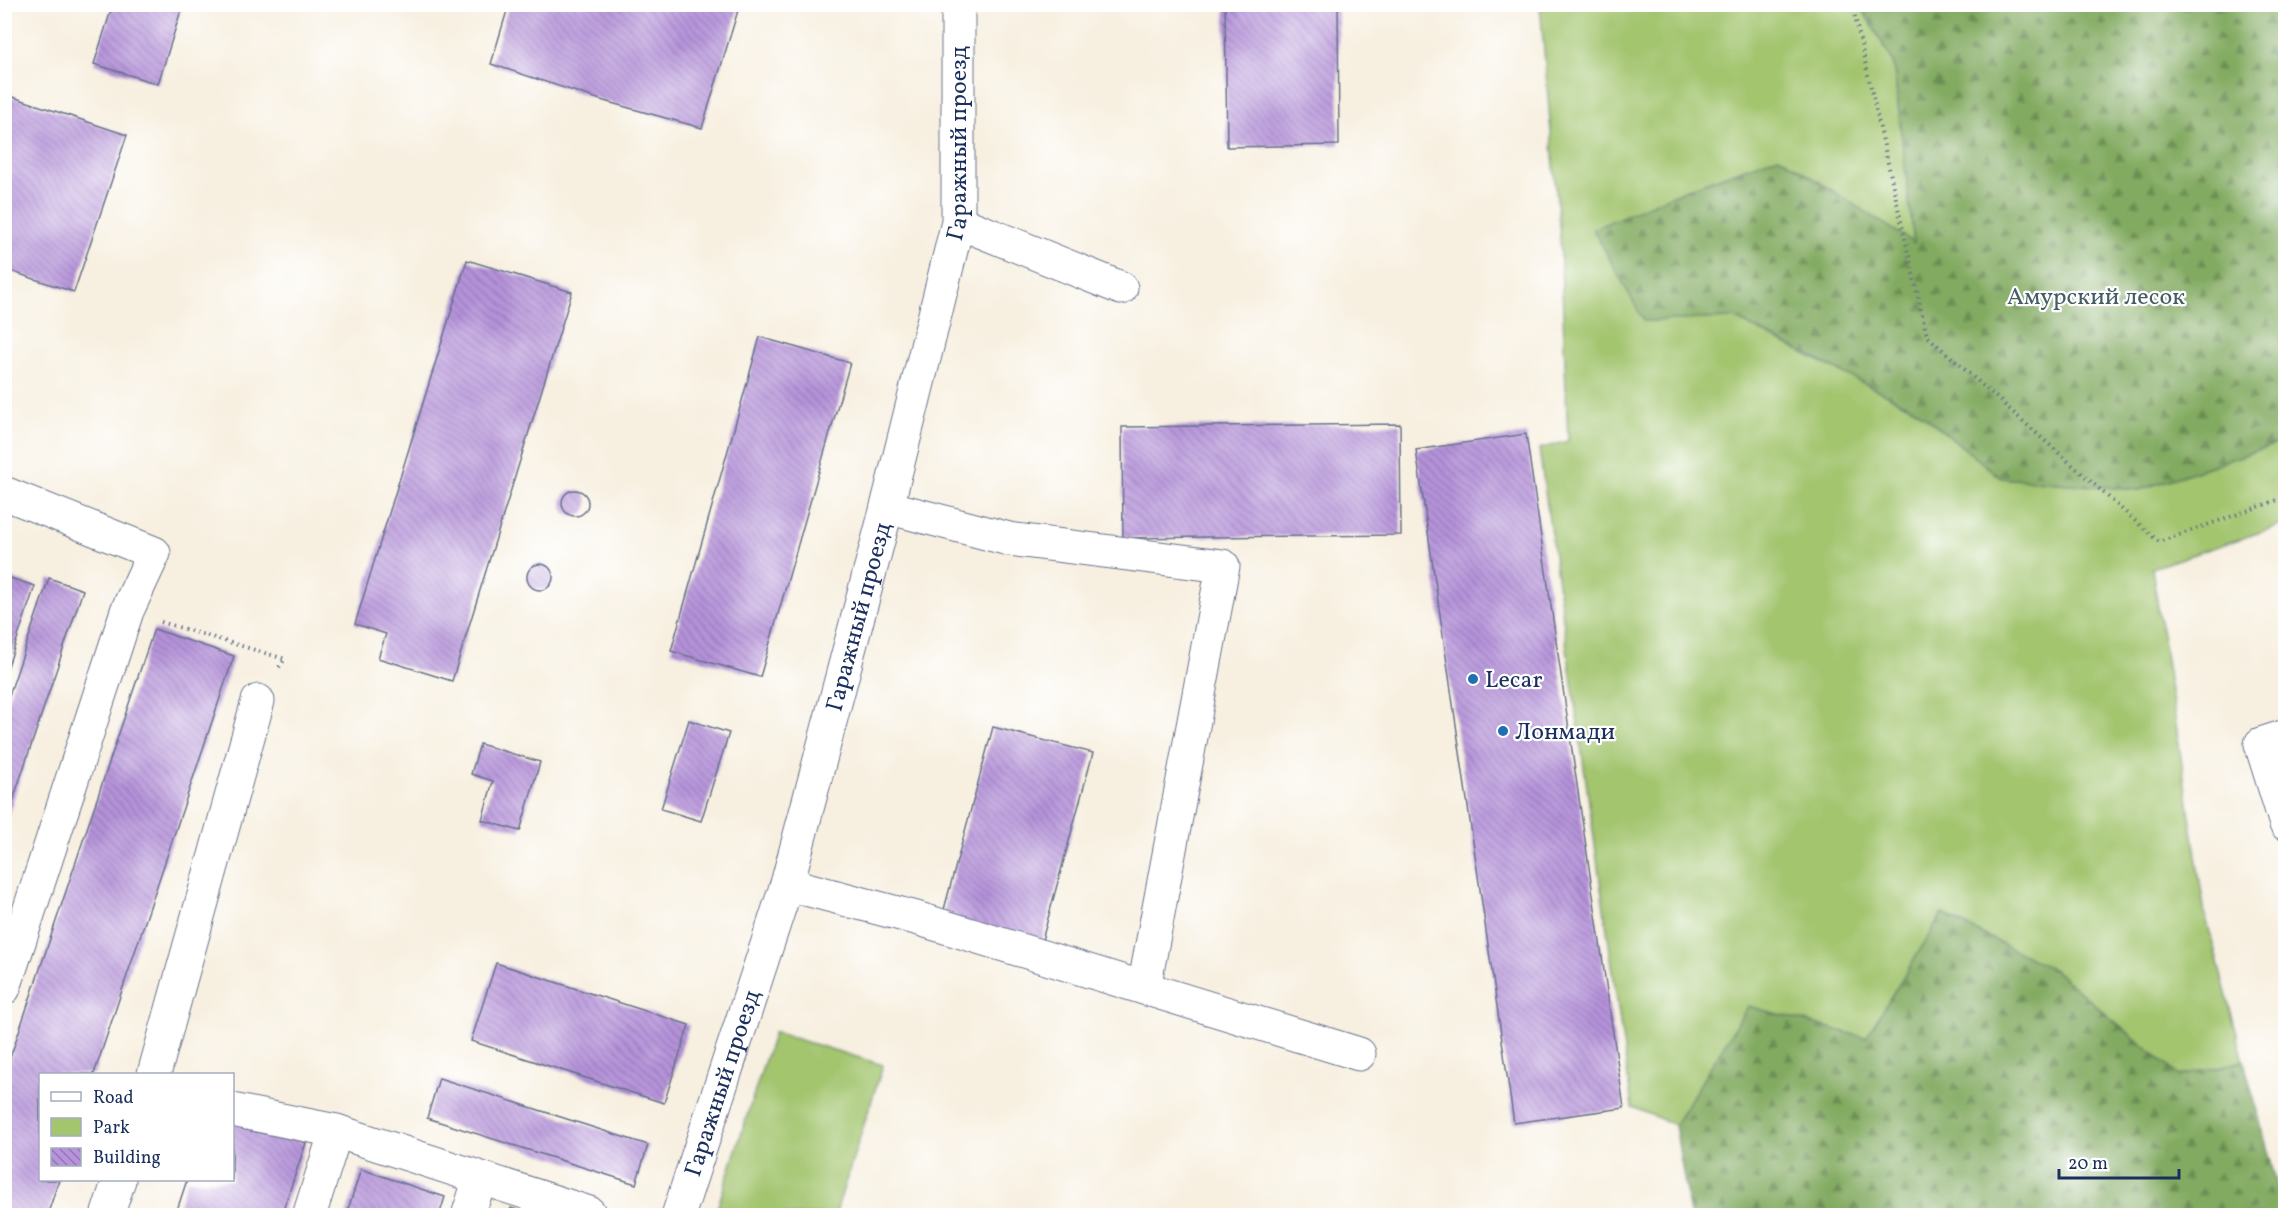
<svg xmlns="http://www.w3.org/2000/svg" width="2290" height="1220" font-family="Vollkorn,serif">
  <style>
    .green { fill: #a3c56e; stroke: #5f7a66; stroke-width: 1.5 }
    .forest { fill: url(#forest-firs); stroke: #4e6c60; stroke-width: 1.5 }
    .building { fill: url(#building-back-hatch) }
    .lines { fill: none; stroke-linecap: round; stroke-linejoin: round }
    .minor-casing { stroke: #68728b; stroke-width: 35 }
    .path { stroke: #68728b; stroke-width: 4; stroke-dasharray: 1.5 4.5; stroke-linecap: butt }
    .minor { stroke: #fff; stroke-width: 33 }
    .poi-dot { fill: #1f6fb2; stroke: #fff; stroke-width: 2 }
    .labels { text-anchor: middle; stroke-width: 4.5; stroke-linejoin: round; paint-order: stroke }
    .street-label { font-size: 24px; fill: #1b2f5e; stroke: #fff }
    .park-label { font-size: 24px; fill: #445c63; stroke: #fff }
    .poi-label { font-size: 24px; fill: #1b2f5e; stroke: #fff; text-anchor: start }
  </style>
  <defs>
    <pattern id="forest-firs" width="22" height="20" patternUnits="userSpaceOnUse" patternTransform="scale(1.5)"><rect width="22" height="20" fill="#82aa61"/><path d="M5 1l3.5 6h-7zM16 11l3.5 6h-7z" fill="#6a8b53"/></pattern>
    <pattern id="building-back-hatch" width="6" height="6" patternUnits="userSpaceOnUse" patternTransform="scale(1.5)"><rect width="6" height="6" fill="#b693da"/><path d="M-1 5l2 2M0 0l6 6M5-1l2 2" fill="none" stroke="#9378b4"/></pattern>
  </defs>
  <rect width="100%" height="100%" fill="#fff"/>
  <filter id="ink" filterUnits="userSpaceOnUse"><feTurbulence type="fractalNoise" baseFrequency=".0167" numOctaves="2"/><feDisplacementMap in="SourceGraphic" scale="12" xChannelSelector="R" yChannelSelector="G"/><feConvolveMatrix kernelMatrix="1 2 1 2 8 2 1 2 1" color-interpolation-filters="sRGB"/></filter>
  <filter id="wash" filterUnits="userSpaceOnUse"><feTurbulence type="fractalNoise" baseFrequency=".008" numOctaves="4" result="noise"/><feDisplacementMap in="SourceGraphic" scale="24" xChannelSelector="R" yChannelSelector="G"/><feGaussianBlur stdDeviation="1.35" result="paint"/><feColorMatrix in="noise" values="0 0 0 0 0 0 0 0 0 0 0 0 0 0 0 0 0 1.4 0 .05"/><feComposite in="paint" operator="in"/></filter>
  <g filter="url(#wash)">
    <rect width="100%" height="100%" fill="#f7efdf"/>
    <!-- green -->
    <path class="green" d="M1540,5H1860L1893,61L1914,244L1779,156L1682,191L1594,229L1644,321L1734,318L1917,410L2001,478L2139,490L2285,441V524L2152,568L2205,914L2244,1061L2179,1076L2054,970L1943,914L1866,1038L1749,1006L1675,1125L1632,1107L1539,449L1568,441L1560,237Z
      M774,1032L883,1065L835,1215H715Z"/>
    <!-- forest -->
    <path class="forest" d="M1860,5H2285V441L2139,490L2001,478L1917,410L1734,318L1644,321L1593,229L1682,191L1779,156L1914,243L1893,61Z
      M1942,914L2054,970L2179,1076L2244,1061L2285,1215H1690L1675,1125L1748,1006L1866,1038Z"/>
    <g id="blocks">
      <!-- building -->
      <path class="building" d="M113,4H183L158,84L94,64Z
        M509,4H740L702,128L604,101L491,64Z
        M1225,4H1338L1339,145L1227,147Z
        M7,95L127,135L74,292L4,269V103Z
        M467,260L572,292L452,681L378,658L386,634L355,624Z
        M760,337L850,363L760,677L671,651Z
        M1400,424L1401,535L1123,538L1122,427Z
        M1526,434L1624,1108L1514,1123L1416,450Z
        M562 503a13 13 0 1 1 26 0a13 13 0 1 1-26 0Z
        M527 577a13 13 0 1 1 26 0a13 13 0 1 1-26 0Z
        M4,576L35,586L8,666L4,665Z
        M49,578L83,590L4,827V710Z
        M154,629L234,656L94,1074H40V1180H59L47,1216H4V1076Z
        M689,720L729,733L701,821L661,809Z
        M993,727L1093,753L1041,944L942,917Z
        M480,744L540,762L520,831L482,820L493,781L471,774Z
        M496,963L689,1025L664,1103L471,1041Z
        M439,1078L648,1145L636,1184L427,1118Z
        M232,1119L306,1143L281,1216H175L187,1180H232Z
        M361,1169L445,1197L439,1216H346Z
        M511,1208L532,1215V1216H508Z"/>
    </g>
  </g>
  <g filter="url(#ink)">
    <use href="#blocks" fill-opacity="0" stroke="#68728b" stroke-width="1.5"/>
    <g class="lines">
      <!-- minor casing -->
      <g class="minor-casing">
        <g id="minor">
          <path d="M958,222L1121,288"/>
          <path d="M4,493L154,553L127,611L4,988"/>
          <path d="M887,507L1009,539L1223,566L1144,988"/>
          <path d="M2286,736L2261,744L2286,824"/>
          <path d="M787,884L916,918L1359,1054"/>
          <path d="M154,1074L258,701"/>
          <path d="M232,1110L336,1131L589,1213"/>
          <path d="M107,1216L119,1180"/>
          <path d="M309,1216L336,1131"/>
          <path d="M468,1216L480,1178"/>
          <path id="s1" d="M678,1216L787,884L887,507L958,222V4"/>
        </g>
      </g>
      <!-- path -->
      <path class="path" d="M1852,4L1927,336L2159,542L2286,497
        M161,622L285,659L277,670"/>
      <!-- minor -->
      <use href="#minor" class="minor"/>
    </g>
  </g>
  <!-- markers -->
  <g class="poi-dot">
    <circle cx="1473" cy="679" r="6"/>
    <circle cx="1503" cy="731" r="6"/>
  </g>
  <g class="labels">
    <!-- street labels -->
    <g class="street-label">
      <text dy="8" stroke="none"><textPath href="#s1" startOffset="1112">Гаражный проезд</textPath></text>
      <text dy="8" stroke="none"><textPath href="#s1" startOffset="626">Гаражный проезд</textPath></text>
      <text dy="8" stroke="none"><textPath href="#s1" startOffset="140">Гаражный проезд</textPath></text>
    </g>
    <!-- park labels -->
    <g class="park-label">
      <text x="2096" y="304">Амурский лесок</text>
    </g>
    <!-- poi labels -->
    <g class="poi-label">
      <text x="1485" y="687">Lecar</text>
      <text x="1515" y="739">Лонмади</text>
    </g>
  </g>
  <!-- margin -->
  <rect width="2290" height="1220" fill="none" stroke="#fff" stroke-width="24"/>
  <!-- legend -->
  <rect x="39" y="1073" width="195" height="108" fill="#ffffff" stroke="#a4acbf" stroke-width="1.5"/>
  <rect x="51" y="1092" width="30" height="9" fill="#ffffff" stroke="#a4acbf" stroke-width="1.5"/>
  <text x="93" y="1103" font-size="18" fill="#1b2f5e">Road</text>
  <rect x="51" y="1118" width="30" height="18" fill="#a3c56e" stroke="#a4acbf" stroke-width="1.5"/>
  <text x="93" y="1133" font-size="18" fill="#1b2f5e">Park</text>
  <rect x="51" y="1148" width="30" height="18" fill="url(#building-back-hatch)" stroke="#a4acbf" stroke-width="1.5"/>
  <text x="93" y="1163" font-size="18" fill="#1b2f5e">Building</text>
  <!-- scale -->
  <path d="M2059 1169v9h120v-9" fill="none" stroke="#1b2f5e" stroke-width="3"/>
  <text x="2068" y="1169" font-size="18" fill="#1b2f5e" stroke="#ffffff" stroke-width="4.5" paint-order="stroke">20 m</text>
</svg>
